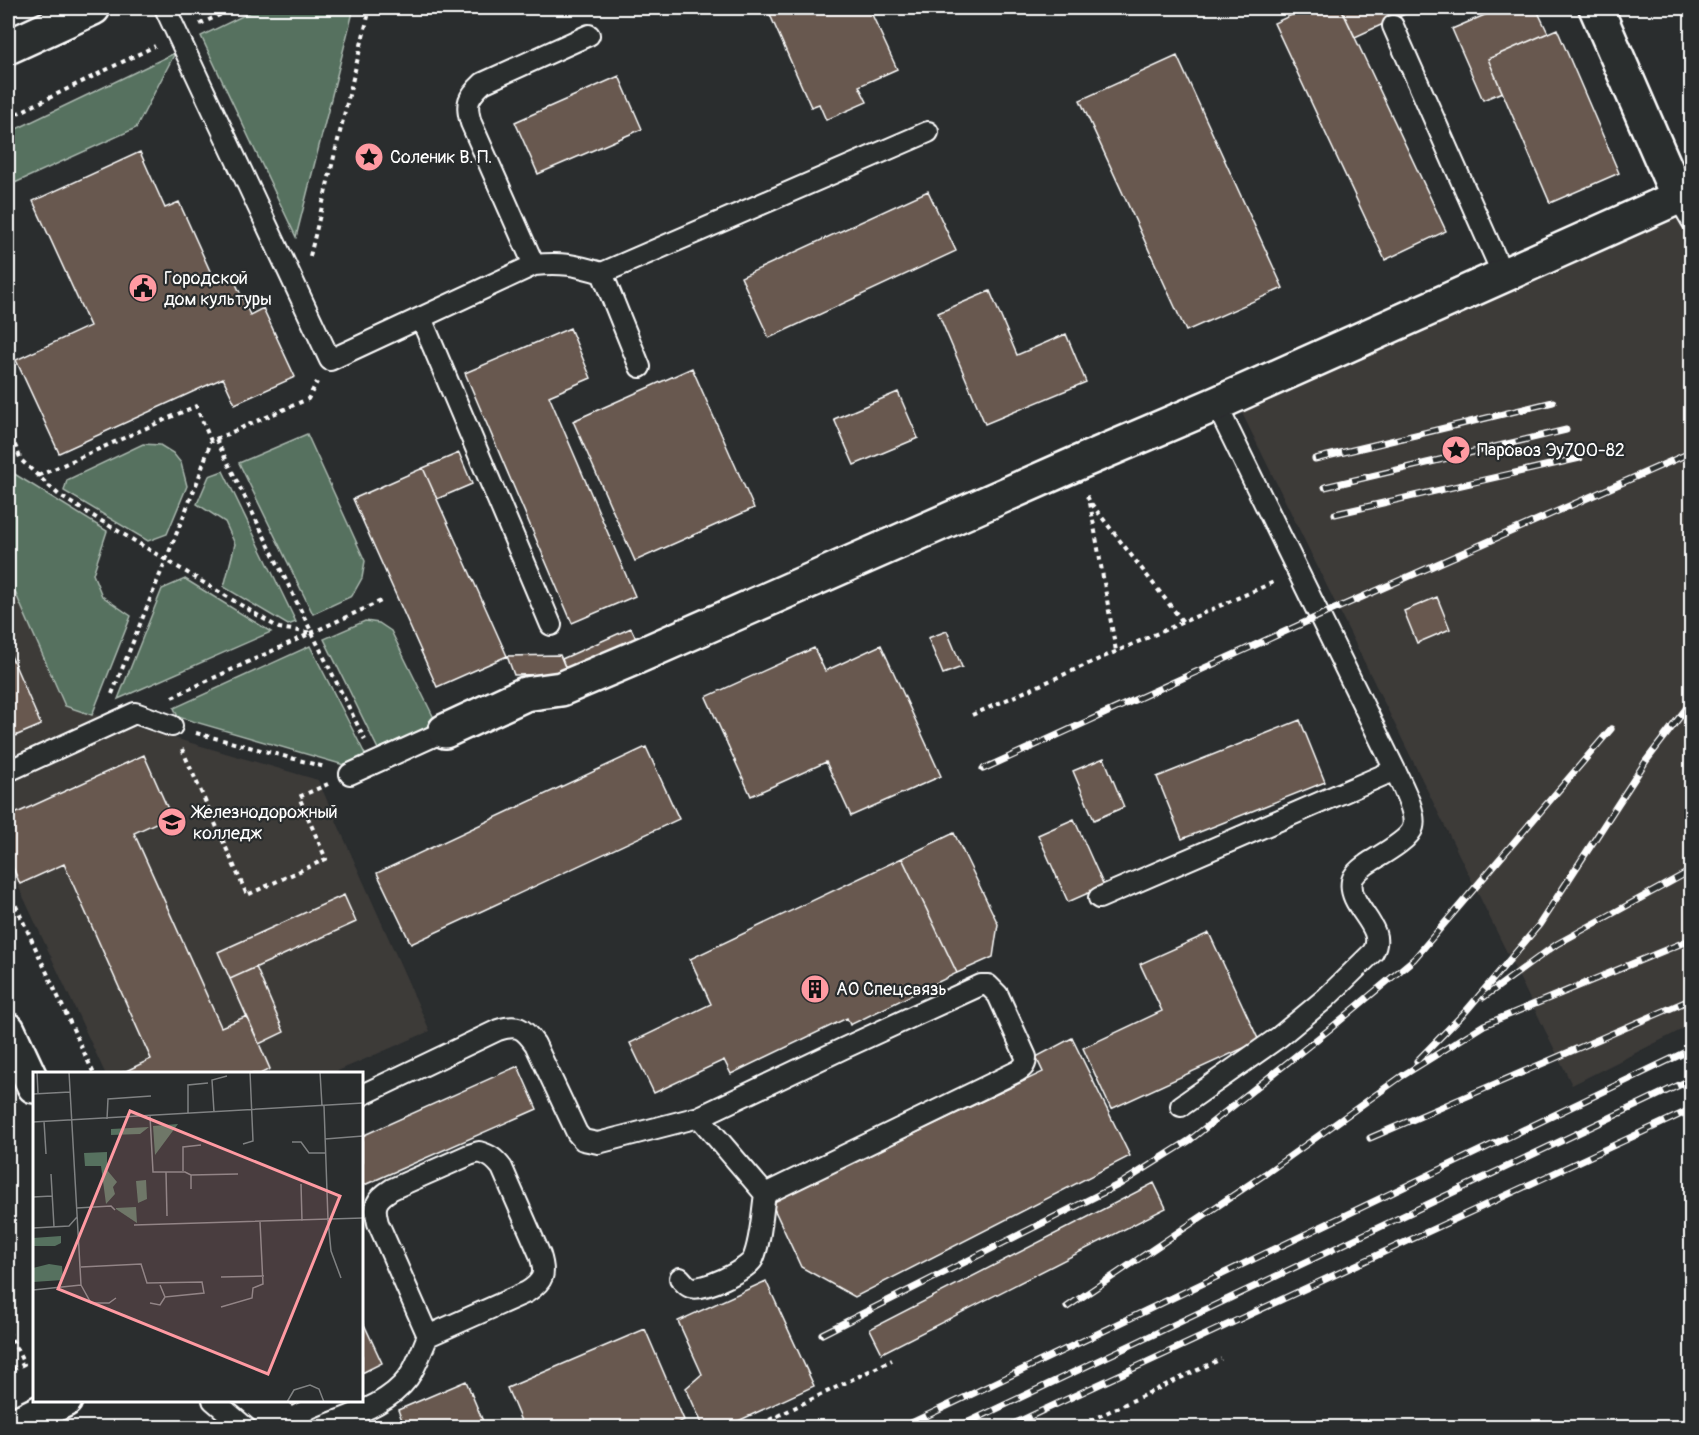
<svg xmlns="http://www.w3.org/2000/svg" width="1699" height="1435" font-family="Pangolin,sans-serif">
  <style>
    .built { fill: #3c3a38 }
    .grass { fill: #56715f; stroke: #aab8af; stroke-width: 1.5 }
    .building { fill: #67594f; stroke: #fff; stroke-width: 1.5 }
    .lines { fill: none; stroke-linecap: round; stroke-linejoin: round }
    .service-casing { stroke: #fff; stroke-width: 24 }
    .minor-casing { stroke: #fff; stroke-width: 38 }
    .tertiary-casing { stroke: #fff; stroke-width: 38 }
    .path { stroke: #fff; stroke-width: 4; stroke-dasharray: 4.5 4.5; stroke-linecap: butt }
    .service { stroke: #2a2d2e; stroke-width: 20 }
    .minor { stroke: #2a2d2e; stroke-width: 33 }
    .tertiary { stroke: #2a2d2e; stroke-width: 33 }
    .rail-casing { stroke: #fff; stroke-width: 7 }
    .rail { stroke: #2a2d2e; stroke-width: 4.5; stroke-dasharray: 14; stroke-linecap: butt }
    .labels { text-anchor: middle; stroke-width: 4.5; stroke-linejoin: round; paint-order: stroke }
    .poi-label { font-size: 18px; fill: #fff; stroke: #2a2d2e; text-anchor: start }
    .inset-road { fill: none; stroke: #7f8182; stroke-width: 1.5 }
    .view { fill: #ff9aa2; fill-opacity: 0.15; stroke: #ff9aa2; stroke-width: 3 }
    .inset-edge { fill: none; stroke: #fff; stroke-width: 3 }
  </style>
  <rect width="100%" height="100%" fill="#2a2d2e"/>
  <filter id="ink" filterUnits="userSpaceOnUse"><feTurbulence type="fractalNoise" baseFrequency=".0167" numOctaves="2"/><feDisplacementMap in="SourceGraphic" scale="12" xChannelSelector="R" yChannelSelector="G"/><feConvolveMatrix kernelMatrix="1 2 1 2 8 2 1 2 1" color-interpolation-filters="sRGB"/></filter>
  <g filter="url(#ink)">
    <!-- built -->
    <path class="built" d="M1691,210V1025L1572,1085L1240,409Z
      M8,576L65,706L318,780L430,1031L333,1073H105L8,864Z"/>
    <!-- grass -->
    <path class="grass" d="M259,8H354L296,237L201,36Z
      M175,53L136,128L8,186V133Z
      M307,434L365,561L362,578L352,596L313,614L239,463Z
      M143,444L160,445L173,453L181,463L187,486L167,534L148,541L64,491L67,480Z
      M8,470L107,531L93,574L102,596L131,616L92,715L65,706L8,576Z
      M223,471L296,622L288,625L224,587L235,544L225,522L197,504L209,476Z
      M185,579L271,632L118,699L162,589Z
      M365,621L379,623L391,631L437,724L378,749L324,639Z
      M310,646L366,756L344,765L178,717L174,708Z"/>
    <!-- building -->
    <path class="building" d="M767,8H869L897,69L859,86L867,102L826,120L819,104L811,107Z
      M1307,8H1341L1446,231L1385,260L1274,23Z
      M1341,8H1418L1355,37Z
      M1501,8H1536L1548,33L1488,59L1502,92L1483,100L1452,29Z
      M1557,29L1619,173L1550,203L1488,59Z
      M1177,56L1283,288L1186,331L1080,100Z
      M619,76L642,129L538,174L515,122Z
      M140,152L165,208L179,202L215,282L232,275L250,315L263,308L295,377L235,404L223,378L59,453L16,360L90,326L33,201Z
      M928,191L956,251L769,338L741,277Z
      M990,291L1017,355L1066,334L1086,382L985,424L938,313Z
      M570,328L591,378L549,396L635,596L572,623L465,373Z
      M692,368L754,508L635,561L573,421Z
      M898,392L918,438L854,465L834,419Z
      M459,453L472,484L437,499L423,468Z
      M423,468L507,656L437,687L353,499Z
      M1437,597L1450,629L1417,643L1404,611Z
      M631,628L638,643L568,674L562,659Z
      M947,631L962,667L943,674L928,638Z
      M881,645L941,776L851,816L826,762L751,796L706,697L814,648L825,671Z
      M8,649L41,725L8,739Z
      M560,655L568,674L514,675L507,656Z
      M1300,720L1325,782L1182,839L1157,777Z
      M646,747L679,819L411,944L377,873Z
      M144,755L171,816L134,833L221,1027L247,1016L270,1069L260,1074H120L151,1059L64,864L20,884L8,856V817Z
      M1104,758L1124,807L1094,820L1073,771Z
      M1074,819L1104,886L1068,902L1038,835Z
      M954,833L998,924L993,957L957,973L902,858Z
      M902,858L957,973L850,1025L847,1018L731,1074L724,1060L654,1093L630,1043L711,1004L690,959Z
      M344,895L356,922L230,979L218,952Z
      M1209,933L1259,1041L1111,1109L1083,1048L1162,1011L1140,964Z
      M256,967L284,1032L259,1044L230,979Z
      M1072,1038L1130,1156L855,1297L801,1267L771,1202L1043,1072L1036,1057Z
      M518,1066L537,1109L362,1186V1136Z
      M1154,1183L1166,1208L882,1353L870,1329Z
      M766,1281L814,1386L723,1428H704L686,1388L702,1374L678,1321Z
      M362,1320L382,1363L362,1373Z
      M645,1329L684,1420L667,1428H524L507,1388Z
      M466,1381L485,1426L397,1428L395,1423L402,1420L398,1410Z
      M290,1400H303L292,1406Z"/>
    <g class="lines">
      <!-- service casing -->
      <g class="service-casing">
        <path id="service" d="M165,8L330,360L534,265C562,262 576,265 602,273L640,367
          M1393,26L1503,275
          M1678,197L1692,221
          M534,265L471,123C465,103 468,97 483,83L589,35
          M602,273L928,132
          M421,318L551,625
          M8,771L135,713L172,726
          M350,774L445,731
          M1099,898L1395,770
          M362,1095L498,1030C517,1024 523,1027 535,1044L577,1133L583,1140L598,1143L699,1117L842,1049L981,985H988L998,995L1026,1057C1026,1064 1024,1067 1018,1071L765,1194L699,1117
          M1181,1106L1279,1037L1326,998L1373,952C1388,927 1347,907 1352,881C1354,873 1362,868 1367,864C1379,856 1410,840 1413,827C1417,812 1401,784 1395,770L1216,404
          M479,1152C490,1155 495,1159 502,1168L540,1255C546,1274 544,1281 527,1292L428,1336L378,1223C373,1205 376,1199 392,1189L469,1155Z
          M680,1278C683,1281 686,1286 690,1287C702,1292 747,1270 753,1259C761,1241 762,1213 765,1194
          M213,1400L246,1428
          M319,1428C350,1415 387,1406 408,1378C417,1366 422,1349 428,1336"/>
      </g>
      <!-- minor casing -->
      <g class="minor-casing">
        <path id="minor" d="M1596,8L1678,197
          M445,731L525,694L561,689L632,659L1073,465L1216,404L1692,191
          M8,1030L34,1086
          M8,1428L65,1400"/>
      </g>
      <!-- tertiary casing -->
      <g class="tertiary-casing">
        <path id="tertiary" d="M8,47L93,8"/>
      </g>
      <!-- path -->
      <path class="path" d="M200,24L235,8
        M8,118L155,46
        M310,256L370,8
        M8,428L21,460L60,496L279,628L312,633
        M216,439L365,740
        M38,476L196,406L211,441L308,399L317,382
        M1087,496L1090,502L1183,622
        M1090,503L1116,651
        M112,694L198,480L211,441
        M172,697L381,601
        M972,715L1274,582
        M196,733L325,767
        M182,749L247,895L326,859L299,797L328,784
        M8,889L94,1074
        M8,1331L24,1364L8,1372
        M753,1428L892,1360
        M1074,1428L1221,1359"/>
      <!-- service -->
      <use href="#service" class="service"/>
      <!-- minor -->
      <use href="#minor" class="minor"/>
      <!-- tertiary -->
      <use href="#tertiary" class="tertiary"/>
      <!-- rail casing -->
      <g class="rail-casing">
        <path id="rail" d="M1315,459L1553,402
          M1325,487L1566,430
          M1335,514L1580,458
          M983,769L1319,616L1692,452
          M1484,997L1557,944L1692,870
          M1417,1061L1467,1010L1539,925L1646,761L1692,701
          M1370,1138L1692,999
          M1067,1307L1265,1174L1402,1076L1484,1025L1692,939
          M822,1334L1120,1184L1190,1140L1331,1028L1414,959L1611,729
          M901,1428L1692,1049
          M956,1428L1692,1079
          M1005,1428L1692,1109"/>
      </g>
      <!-- rail -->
      <use href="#rail" class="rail"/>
    </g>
  </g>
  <!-- icons -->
  <defs>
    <g id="sight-disc" transform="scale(1.5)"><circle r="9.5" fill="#ff9aa2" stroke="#2a2d2e"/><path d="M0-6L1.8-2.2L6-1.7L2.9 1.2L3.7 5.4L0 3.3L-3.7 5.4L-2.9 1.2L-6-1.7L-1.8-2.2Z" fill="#111"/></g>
    <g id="civic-disc" transform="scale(1.5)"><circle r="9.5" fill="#ff9aa2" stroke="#2a2d2e"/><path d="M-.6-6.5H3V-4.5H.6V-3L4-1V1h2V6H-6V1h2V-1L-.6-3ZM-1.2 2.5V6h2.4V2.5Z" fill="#111"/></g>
    <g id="university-disc" transform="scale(1.5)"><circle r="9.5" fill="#ff9aa2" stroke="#2a2d2e"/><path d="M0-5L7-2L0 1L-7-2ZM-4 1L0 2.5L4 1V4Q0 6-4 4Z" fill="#111"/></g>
    <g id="building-disc" transform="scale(1.5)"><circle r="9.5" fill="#ff9aa2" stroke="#2a2d2e"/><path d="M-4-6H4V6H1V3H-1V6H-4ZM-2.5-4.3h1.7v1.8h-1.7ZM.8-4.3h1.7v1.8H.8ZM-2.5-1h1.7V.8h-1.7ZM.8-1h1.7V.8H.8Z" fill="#111"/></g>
  </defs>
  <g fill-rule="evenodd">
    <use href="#sight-disc" x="369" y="157"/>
    <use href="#civic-disc" x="143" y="288"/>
    <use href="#sight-disc" x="1456" y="450"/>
    <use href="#university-disc" x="172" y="822"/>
    <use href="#building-disc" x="815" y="989"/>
  </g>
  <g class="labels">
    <!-- poi labels -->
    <g class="poi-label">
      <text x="390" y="163">Соленик В. П.</text>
      <text x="164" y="284">Городской<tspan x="164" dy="21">дом культуры</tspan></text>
      <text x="1477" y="456">Паровоз Эу700-82</text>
      <text x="193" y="818">Железнодорожный<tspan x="193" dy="21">колледж</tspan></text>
      <text x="836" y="995">АО Спецсвязь</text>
    </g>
  </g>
  <!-- overview -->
  <g transform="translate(33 1072)">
    <rect width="330" height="330" fill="#2a2d2e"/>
    <path d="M145,52L122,83L120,54ZM116,55L107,62L78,63V57ZM74,80V98L84,110L80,115L82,122L73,132L68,94H52L51,81ZM113,108L114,127L105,131L103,109ZM103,135L104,151L83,137V136ZM28,164V171L22,174H0V166ZM16,192L29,194L30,208L0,210V196Z" fill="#56715f"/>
    <path class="inset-road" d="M4,0L5,21M36,0L48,213M287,0L289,34M0,22L37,20M291,34L295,148L298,179L308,206M181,40L179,8L194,4M155,42V13L175,11M117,44L120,100H152L158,103V117M74,47L75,27L118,24M11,49L13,82M0,50L330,31M292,67L330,64M259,70H268L276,81H293M210,72L220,69L217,0M150,99V75L168,73M133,100L134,144M18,102L21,155M158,103L205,102M268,112L269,149M0,125L19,124M44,136L78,134L82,138M101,153L330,146M0,156L36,154L44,145M48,195L108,192L114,211L169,210L171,221L132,225L127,213M188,205L231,204M48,213L58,231H76L83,226M0,218L48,213M117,231L127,233L132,225M188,235L219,226L220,216L230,212L227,150M254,330L261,318L277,313L286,317L291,330"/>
    <path class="view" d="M97,39L307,124L235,302L25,217Z"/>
    <rect width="330" height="330" class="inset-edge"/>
  </g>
  <!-- margin -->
  <rect width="1699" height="1435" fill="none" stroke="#2a2d2e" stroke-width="30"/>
  <rect x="15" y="15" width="1669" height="1405" fill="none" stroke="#fff" stroke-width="2" filter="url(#ink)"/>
</svg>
